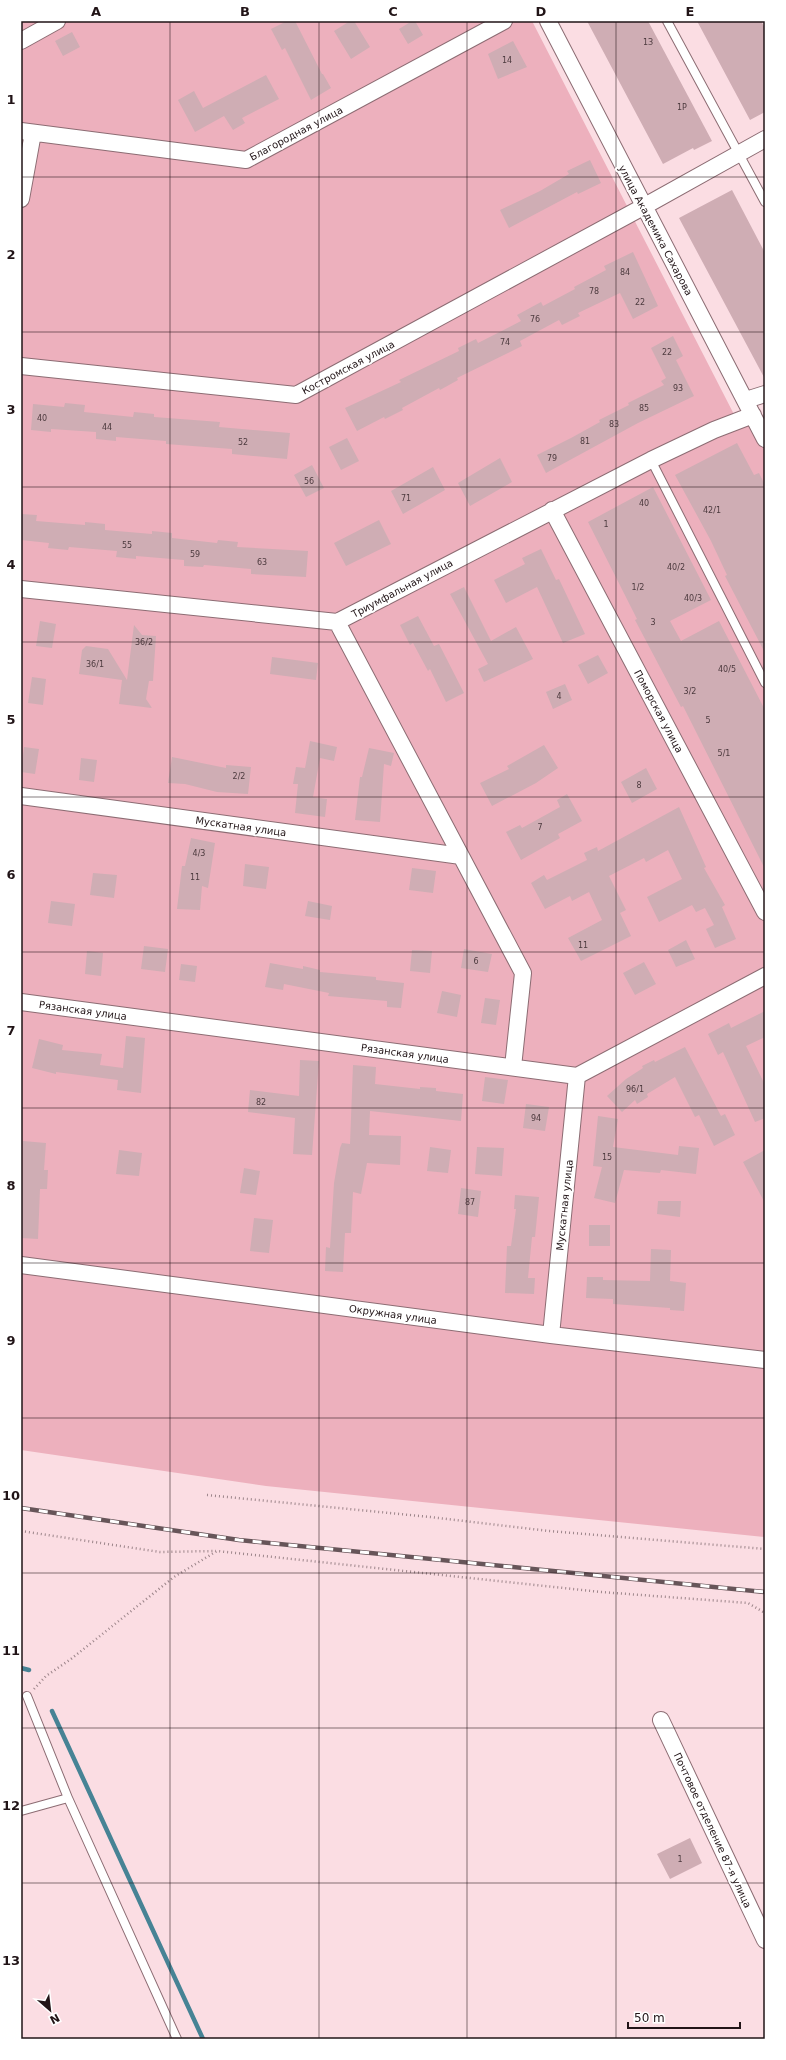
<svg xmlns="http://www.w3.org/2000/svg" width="786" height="2060" font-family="'DejaVu Sans',sans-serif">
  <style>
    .green { fill: #edb0bd }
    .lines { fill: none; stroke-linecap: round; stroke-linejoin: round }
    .stream { stroke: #478395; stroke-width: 4.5 }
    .building { fill: #cfadb4 }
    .lane-casing { stroke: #8c6c73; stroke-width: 10 }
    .street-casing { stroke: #8c6c73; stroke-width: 18 }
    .path { stroke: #9c858a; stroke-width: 2.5; stroke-dasharray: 1 3; stroke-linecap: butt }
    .lane { stroke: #fff; stroke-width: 8 }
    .street { stroke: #fff; stroke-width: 16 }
    .rail-casing { stroke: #675559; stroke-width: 4.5 }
    .rail { stroke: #fff; stroke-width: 3; stroke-dasharray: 9; stroke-linecap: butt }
    .grid { fill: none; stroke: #211417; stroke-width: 1; stroke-opacity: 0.55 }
    .labels { text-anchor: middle; stroke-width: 4; stroke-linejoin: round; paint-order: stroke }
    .number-label { font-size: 8px; fill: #4c3a3e }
    .street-label { font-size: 10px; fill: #211417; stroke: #fff }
    .neatline { fill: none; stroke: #211417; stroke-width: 1.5 }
    .grid-label { font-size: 13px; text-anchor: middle; font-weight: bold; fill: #211417 }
  </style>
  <rect width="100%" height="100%" fill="#fbdde3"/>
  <!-- green -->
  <path class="green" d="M21,21H532L741,428L765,415V1537L266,1486L21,1450Z"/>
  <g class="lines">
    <!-- stream -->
    <path class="stream" d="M21,1668L29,1670
      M52,1711L203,2039"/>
  </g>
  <!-- building -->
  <path class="building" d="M287,21H295L322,74H323L331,88L311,100L285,48L282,50L271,29Z
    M350,21H354L370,47L351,59L334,31Z
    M412,21H415L423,35L408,44L399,29Z
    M587,21H648L712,141L694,150L693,148L663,164Z
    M697,21H761L765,28V112L750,120Z
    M72,32L80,47L63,56L55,41Z
    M513,41L527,67L498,79L488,54Z
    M266,75L279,99L242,118L245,123L233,130L224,116L195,132L178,100L194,91L203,108Z
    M590,160L601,183L578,194L577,192L509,228L500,210L540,191L569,174L567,171Z
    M732,190L765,253V379L679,218Z
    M633,252L658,306L633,319L620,293L578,313L580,316L562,325L559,320L520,341L522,346L457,378L458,380L440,390L439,388L402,408L403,410L385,419L384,417L357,431L345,408L401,382L399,380L459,351L458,348L476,339L478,343L521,321L517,315L541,302L543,306L575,289L574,287L606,270L604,266Z
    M673,336L683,356L676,360L694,396L638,423L546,473L537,455L571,438L600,422L599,420L629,405L628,403L664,385L661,381L666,378L651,348Z
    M65,403L85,405L84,412L133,417L134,412L154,414V417L220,422L219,427L290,433L287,459L232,454V449L166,444V441L116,437V441L96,439V432L51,429V432L31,430L33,404L64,407Z
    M347,438L359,461L341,470L329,447Z
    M737,443L754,475L759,473L765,485V653L725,576L727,575L711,541L675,475Z
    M500,458L512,482L470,506L458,483Z
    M312,465L324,488L306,497L294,475Z
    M433,467L445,490L403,514L391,491Z
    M653,487L711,600L670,621L681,641L719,621L765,710V869L683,706L681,707L635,620L637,619L588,522Z
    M21,514L37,515L36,521L85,525V522L105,524V530L152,534V531L172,533V538L217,543L218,540L238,542L237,547L308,551L306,577L251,574V569L204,565L203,567L184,566V560L136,556V559L116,557L117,551L69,547L68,550L48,548L49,543L21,540Z
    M379,520L391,544L346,566L334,543Z
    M541,549L556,580L559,579L585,634L563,643L537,587L506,603L494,580L525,564L522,558Z
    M464,587L491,641L516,627L533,659L484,682L478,669L488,664L450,594Z
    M418,616L434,646L439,644L464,693L446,702L430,669L428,671L413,643L410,645L400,625Z
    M40,621L56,624L52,648L36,646Z
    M134,625L142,635L156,636L153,681H149L146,699L152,708L119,704L122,680L79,674L82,650L86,646L108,649L127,680Z
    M598,655L608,673L588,684L578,665Z
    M272,657L318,663L316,680L270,674Z
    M32,677L46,679L43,705L28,703Z
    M565,684L572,700L553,709L546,692Z
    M310,741L337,747L334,761L320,758L313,797L327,799L325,817L295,813L298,784H293L296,767L305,768Z
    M544,745L558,768L536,783L492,806L480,783L509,769L507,766Z
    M24,747L39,749L35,774L21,772Z
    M369,748L394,753L391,766L384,764L380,822L355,820L360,777H362Z
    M172,757L226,768V765L251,767L248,794L217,792L185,784L168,783Z
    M81,758L97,760L94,782L79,780Z
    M646,768L657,789L632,803L621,782Z
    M567,794L582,821L558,834L560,838L521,860L506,832L520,825L522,828L560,807L557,800Z
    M679,807L706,867L704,868L725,905L722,907L736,939L715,948L706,929L714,925L705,908L696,912L692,905L659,922L647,897L682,879L668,850L646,862L644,858L609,876L626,910L620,913L631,936L581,961L568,938L602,920L589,892L572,901L570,896L545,909L531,883L544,875L547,880L587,860L584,853L597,847L598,851Z
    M191,838L215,843L208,888L202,886L200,910L177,909L182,866H185Z
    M245,864L269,867L266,889L243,886Z
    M412,868L436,871L433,893L409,890Z
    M93,873L117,875L114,898L90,895Z
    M51,901L75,904L72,926L48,923Z
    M308,901L332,906L330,920L305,916Z
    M686,940L695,959L676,967L668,950Z
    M144,946L168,949L165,972L141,969Z
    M464,949L492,954L488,972L461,968Z
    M412,950L432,951L430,973L410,971Z
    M87,951L103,953L101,976L85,974Z
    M644,962L656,984L635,995L623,973Z
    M270,963L303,969V966L320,970V972L376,977V980L404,983L401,1008L387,1007V1001L328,996L329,993L284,984L283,990L265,987Z
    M181,964L197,966L195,982L179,980Z
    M442,991L461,995L457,1017L437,1013Z
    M485,998L500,1000L496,1025L481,1023Z
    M765,1011V1037L746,1046L765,1085V1118L755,1122L723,1052L718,1055L708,1034L729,1023L731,1028Z
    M126,1036L145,1038L141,1093L117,1090L118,1080L56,1072V1074L32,1068L39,1039L63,1045L62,1050L102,1054L100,1065L123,1068Z
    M685,1047L721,1116L725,1114L735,1135L714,1146L699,1115L695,1117L675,1077L647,1094L648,1097L637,1104L635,1100L622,1112L607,1096L626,1079L643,1068L642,1066L654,1060L655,1062Z
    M300,1060L319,1061L312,1155L293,1154L295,1118L248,1112L250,1090L299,1096Z
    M353,1065L376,1067L375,1084L420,1089V1087L436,1088V1091L463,1094L461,1121L370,1111L369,1135L401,1136L400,1165L367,1163L361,1194L353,1192L351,1233H345L343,1272L325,1271L326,1247L330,1248L334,1183L340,1148L342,1143L350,1144Z
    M485,1077L508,1080L504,1104L482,1101Z
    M526,1104L549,1107L545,1131L523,1128Z
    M598,1116L618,1119L613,1147L678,1155L679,1146L699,1148L696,1174L661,1170L660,1173L624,1170L615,1203L594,1198L602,1167L593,1166Z
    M23,1141L46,1143L44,1170H48L47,1189H40L38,1239L21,1238Z
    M430,1147L451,1150L448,1173L427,1171Z
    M477,1147L504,1148L502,1176L475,1174Z
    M119,1150L142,1153L139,1176L116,1174Z
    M765,1150V1203L743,1162Z
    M244,1168L260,1171L256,1195L240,1193Z
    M461,1188L481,1191L478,1217L458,1214Z
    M515,1195L539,1197L535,1237H532L528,1278H535L534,1294L505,1293L507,1246H511L516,1209H514Z
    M658,1201H681L680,1217L657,1214Z
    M254,1218L273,1220L269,1253L250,1251Z
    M589,1225H610V1246H589Z
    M651,1249L671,1250L670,1281L686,1283L684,1311L670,1310V1308L613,1304V1299L586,1298L587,1277H603V1280L650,1281Z
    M690,1838L702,1863L670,1879L657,1854Z"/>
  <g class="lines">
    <!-- lane casing -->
    <g class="lane-casing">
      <path id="lane" d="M667,21L765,202
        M651,460L765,683
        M68,1798L177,2039
        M21,1811L68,1798L27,1696"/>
    </g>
    <!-- street casing -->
    <g class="street-casing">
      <path id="street" d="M548,21L765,439
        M21,41L57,21
        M21,131L246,160L504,21
        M21,199L33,133
        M21,366L296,395L643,207L765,139
        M746,400L765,394
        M552,510L765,912
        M21,589L337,622L651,460L714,430L753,415
        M337,622L523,973L513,1067
        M21,796L461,856
        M21,1002L577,1076L765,976
        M21,1265L551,1335L765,1360
        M551,1335L577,1076
        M661,1720L765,1940"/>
    </g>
    <!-- path -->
    <path class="path" d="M207,1495L430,1517L549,1531L765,1549
      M21,1531L160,1552L216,1551
      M34,1689L46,1676L71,1659L174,1577L217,1551L601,1592L748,1603L765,1613"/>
    <!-- lane -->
    <use href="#lane" class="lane"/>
    <!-- street -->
    <use href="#street" class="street"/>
    <!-- rail casing -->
    <g class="rail-casing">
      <path id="rail" d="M21,1508L239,1540L765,1592"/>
    </g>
    <!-- rail -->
    <use href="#rail" class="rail"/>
  </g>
  <!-- grid -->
  <path class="grid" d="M170,21V2039M319,21V2039M467,21V2039M616,21V2039M21,177H765M21,332H765M21,487H765M21,642H765M21,797H765M21,952H765M21,1108H765M21,1263H765M21,1418H765M21,1573H765M21,1728H765M21,1883H765"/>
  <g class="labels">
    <!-- number labels -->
    <g class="number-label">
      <text x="648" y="45">1З</text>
      <text x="507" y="63">14</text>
      <text x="682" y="110">1Р</text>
      <text x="625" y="275">84</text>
      <text x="594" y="294">78</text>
      <text x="640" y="305">22</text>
      <text x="535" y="322">76</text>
      <text x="505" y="345">74</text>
      <text x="667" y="355">22</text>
      <text x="678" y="391">93</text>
      <text x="644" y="411">85</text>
      <text x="42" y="421">40</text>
      <text x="614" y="427">83</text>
      <text x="107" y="430">44</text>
      <text x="585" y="444">81</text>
      <text x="243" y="445">52</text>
      <text x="552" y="461">79</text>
      <text x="309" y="484">56</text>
      <text x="406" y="501">71</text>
      <text x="644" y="506">40</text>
      <text x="712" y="513">42/1</text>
      <text x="606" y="527">1</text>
      <text x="127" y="548">55</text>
      <text x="195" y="557">59</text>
      <text x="262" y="565">63</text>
      <text x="676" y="570">40/2</text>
      <text x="638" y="590">1/2</text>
      <text x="693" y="601">40/3</text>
      <text x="653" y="625">3</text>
      <text x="144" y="645">36/2</text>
      <text x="95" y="667">36/1</text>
      <text x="727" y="672">40/5</text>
      <text x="690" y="694">3/2</text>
      <text x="559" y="699">4</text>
      <text x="708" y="723">5</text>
      <text x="724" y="756">5/1</text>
      <text x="239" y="779">2/2</text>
      <text x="639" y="788">8</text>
      <text x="540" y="830">7</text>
      <text x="199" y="856">4/3</text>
      <text x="195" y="880">11</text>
      <text x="583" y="948">11</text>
      <text x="476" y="964">6</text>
      <text x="635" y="1092">96/1</text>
      <text x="261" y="1105">82</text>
      <text x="536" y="1121">94</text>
      <text x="607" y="1160">15</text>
      <text x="470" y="1205">87</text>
      <text x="680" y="1862">1</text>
    </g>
    <!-- street labels -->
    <g class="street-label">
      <text transform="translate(296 133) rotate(-28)" y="4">Благородная улица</text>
      <text transform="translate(656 230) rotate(62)" y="4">улица Академика Сахарова</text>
      <text transform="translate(348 367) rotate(-28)" y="4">Костромская улица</text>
      <text transform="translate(402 588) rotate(-28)" y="4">Триумфальная улица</text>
      <text transform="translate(659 711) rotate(62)" y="4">Поморская улица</text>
      <text transform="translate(241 826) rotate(8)" y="4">Мускатная улица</text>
      <text transform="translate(83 1010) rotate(8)" y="4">Рязанская улица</text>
      <text transform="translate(405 1053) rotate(8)" y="4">Рязанская улица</text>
      <text transform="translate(564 1205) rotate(-84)" y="4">Мускатная улица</text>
      <text transform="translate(393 1314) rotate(8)" y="4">Окружная улица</text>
      <text transform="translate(713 1830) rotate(65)" y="4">Почтовое отделение 87-я улица</text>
    </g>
  </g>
  <!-- border -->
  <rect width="786" height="2060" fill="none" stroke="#ffffff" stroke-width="44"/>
  <!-- north arrow -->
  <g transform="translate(50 2010) rotate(152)" stroke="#ffffff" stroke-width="3" paint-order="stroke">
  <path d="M0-3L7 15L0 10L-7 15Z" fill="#211417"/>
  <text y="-6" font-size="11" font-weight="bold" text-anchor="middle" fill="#211417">N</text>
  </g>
  <!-- scale -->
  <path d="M628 2022v6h112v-6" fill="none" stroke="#211417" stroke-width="2"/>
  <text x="634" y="2022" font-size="12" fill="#211417" stroke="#ffffff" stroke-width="3" paint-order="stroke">50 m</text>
  <rect x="22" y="22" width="742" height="2016" class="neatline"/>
  <g class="grid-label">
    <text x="96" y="16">A</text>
    <text x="245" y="16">B</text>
    <text x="393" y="16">C</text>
    <text x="541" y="16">D</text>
    <text x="690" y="16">E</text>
    <text x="11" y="104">1</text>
    <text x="11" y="259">2</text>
    <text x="11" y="414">3</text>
    <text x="11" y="569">4</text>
    <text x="11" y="724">5</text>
    <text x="11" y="879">6</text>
    <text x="11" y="1035">7</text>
    <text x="11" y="1190">8</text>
    <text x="11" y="1345">9</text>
    <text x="11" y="1500">10</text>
    <text x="11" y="1655">11</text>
    <text x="11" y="1810">12</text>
    <text x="11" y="1965">13</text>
  </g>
</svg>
